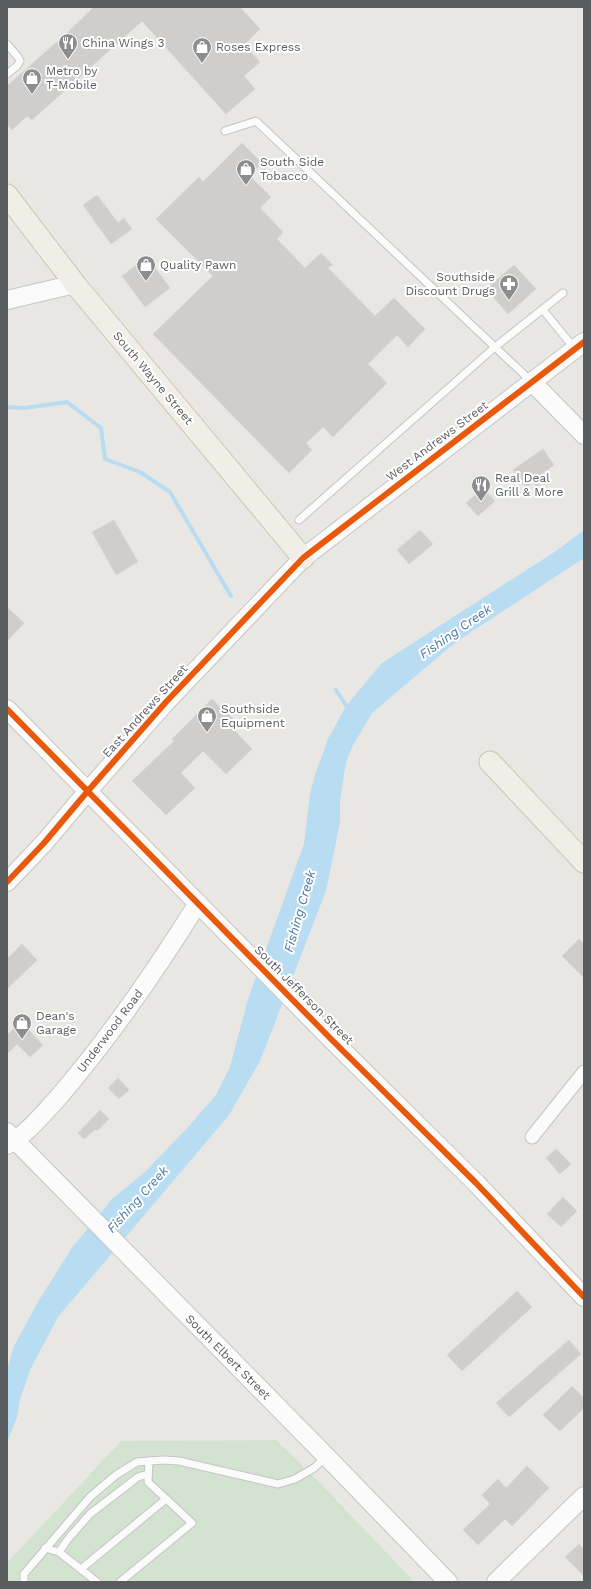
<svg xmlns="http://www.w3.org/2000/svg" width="591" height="1589" font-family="'Work Sans',sans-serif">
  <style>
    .green { fill: #d2e4cf }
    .water { fill: #b8dcf1 }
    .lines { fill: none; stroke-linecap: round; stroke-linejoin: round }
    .stream { stroke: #b8dcf1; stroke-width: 4 }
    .building { fill: #cfcecc; stroke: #d8d6d2 }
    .lane-casing { stroke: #c4c4c4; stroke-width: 9 }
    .street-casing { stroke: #c4c4c4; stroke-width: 15 }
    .secondary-casing { stroke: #c5c5c5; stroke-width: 20 }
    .primary-casing { stroke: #cfc5b3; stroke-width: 23 }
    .lane { stroke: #fcfbfb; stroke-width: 7 }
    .street { stroke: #fcfbfb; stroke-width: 13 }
    .secondary { stroke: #fcfbfb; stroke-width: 18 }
    .primary { stroke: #f0eee6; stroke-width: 21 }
    .cycleway-casing { stroke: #fff; stroke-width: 8 }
    .cycleway { stroke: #e8590c; stroke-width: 6 }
    .labels { text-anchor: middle; stroke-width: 4; stroke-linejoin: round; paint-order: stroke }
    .poi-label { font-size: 12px; fill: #595d60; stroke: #fff; text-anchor: start }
    .street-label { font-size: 12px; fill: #595d60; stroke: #fff }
    .water-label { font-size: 13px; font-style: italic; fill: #447aa6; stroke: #fff }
  </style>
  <rect width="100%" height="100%" fill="#e8e7e3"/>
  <!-- green -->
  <path class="green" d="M276,1440L318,1481L411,1578V1582H7V1563L121,1441Z"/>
  <!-- water -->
  <path class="water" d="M584,530V558L456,642L372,713L353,745L346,762L340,800V822L326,891L260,1061L229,1115L58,1317L31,1368L20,1399L17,1417L7,1442V1369L14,1346L38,1302L71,1249L112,1199L145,1172L190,1125L216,1095L230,1067L248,999L304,844L310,794L315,775L328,739L346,706L382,663L556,551Z"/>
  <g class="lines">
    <!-- stream -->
    <path class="stream" d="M7,407L25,408L67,402L101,428L105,459L140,472L170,492L231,596
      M336,690L349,710"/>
  </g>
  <!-- building -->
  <path class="building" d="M94,7H240L260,29L244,45L260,62L244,76L255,89L226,114L142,21L32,120L27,116L12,130L7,124V86L67,33Z
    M242,143L262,163L249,175L271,197L260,208L283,232L277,239L305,268L321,253L333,265L328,268L375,316L394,298L425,329L408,347L397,335L368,364L387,383L333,437L323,427L306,443L312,450L289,473L153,334L213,276L156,219L199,177L203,182Z
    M97,195L118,223L124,218L132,229L111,244L83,205Z
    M147,257L170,288L145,307L122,276Z
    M514,265L536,289L508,314L486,289Z
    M543,449L554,465L540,475L545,481L536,487L533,482L526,487L513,470Z
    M483,488L495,501L478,516L466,503Z
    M114,520L138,562L116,575L92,532Z
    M420,530L433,544L409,564L397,550Z
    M7,607L24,623L7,641Z
    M212,699L236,722L231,727L252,749L226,774L203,751L181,773L195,788L166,815L132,781L174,741L172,739Z
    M579,939L584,944V978L562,956Z
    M22,944L37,960L7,989V959Z
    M21,1022L43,1045L30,1057L17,1044L7,1054V1035Z
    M118,1078L129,1090L119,1099L108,1088Z
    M100,1110L109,1119L97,1131L96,1129L84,1139L78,1133Z
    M556,1149L571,1164L560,1174L546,1158Z
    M563,1197L577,1211L561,1227L547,1214Z
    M517,1291L532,1307L462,1371L447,1355Z
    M569,1340L581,1354L509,1417L496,1403Z
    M572,1386L584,1398V1408L560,1431L543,1415Z
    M527,1466L549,1488L512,1526L505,1519L478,1545L463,1530L490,1504L482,1495L498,1479L506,1488Z
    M579,1544L584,1549V1576L565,1557Z"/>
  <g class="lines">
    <!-- lane casing -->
    <g class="lane-casing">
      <path id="lane" d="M7,44L18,57L20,61L17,66L7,74
        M225,131L256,121L532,382
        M543,310L575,349
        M299,520L495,347L563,293
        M45,1548L59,1552L97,1582
        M59,1552L68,1539L90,1514L138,1477L148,1474
        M81,1569L166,1499
        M24,1582V1574L90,1497L116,1475L137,1462L163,1460L179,1461L278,1484L295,1479L314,1468L326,1457
        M120,1582L192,1523L148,1482L149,1461"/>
    </g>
    <!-- street casing -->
    <g class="street-casing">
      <path id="street" d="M532,1137L584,1072"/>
    </g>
    <!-- secondary casing -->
    <g class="secondary-casing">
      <path id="secondary" d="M7,300L75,284
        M532,382L584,435
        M7,709L332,1040L476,1183L584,1297
        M7,882L44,843L87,792L166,702L303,558L584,342
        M7,1132L327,1457L448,1582
        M7,1145C26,1135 42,1115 56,1100C109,1039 155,972 198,903
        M496,1582L584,1496"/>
    </g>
    <!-- primary casing -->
    <g class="primary-casing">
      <path id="primary" d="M7,195L75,284L303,558
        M490,762L584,862"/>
    </g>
    <!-- lane -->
    <use href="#lane" class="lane"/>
    <!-- street -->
    <use href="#street" class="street"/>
    <!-- secondary -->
    <use href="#secondary" class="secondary"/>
    <!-- primary -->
    <use href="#primary" class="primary"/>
    <!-- cycleway casing -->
    <g class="cycleway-casing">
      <path id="cycleway" d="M7,709L332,1040L476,1183L584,1297
        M7,882L44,843L87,792L166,702L303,558L584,342"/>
    </g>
    <!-- cycleway -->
    <use href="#cycleway" class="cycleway"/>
  </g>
  <!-- icons -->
  <defs>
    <g id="restaurant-pin" transform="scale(1)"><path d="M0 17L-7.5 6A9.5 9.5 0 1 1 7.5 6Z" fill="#8b8d8e" stroke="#fff"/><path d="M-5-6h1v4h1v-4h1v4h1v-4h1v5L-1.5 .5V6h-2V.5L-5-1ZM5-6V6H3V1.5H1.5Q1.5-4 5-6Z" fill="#fff"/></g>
    <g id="shop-pin" transform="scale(1)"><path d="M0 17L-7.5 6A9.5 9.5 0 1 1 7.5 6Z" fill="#8b8d8e" stroke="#fff"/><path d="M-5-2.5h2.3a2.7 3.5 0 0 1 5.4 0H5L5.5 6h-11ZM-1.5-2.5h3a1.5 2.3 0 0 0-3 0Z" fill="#fff"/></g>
    <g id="pharmacy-pin" transform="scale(1)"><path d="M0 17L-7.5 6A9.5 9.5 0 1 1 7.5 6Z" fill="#8b8d8e" stroke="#fff"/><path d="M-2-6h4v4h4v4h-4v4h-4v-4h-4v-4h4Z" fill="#fff"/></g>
  </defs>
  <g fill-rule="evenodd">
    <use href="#restaurant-pin" x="68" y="43"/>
    <use href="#shop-pin" x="202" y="47"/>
    <use href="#shop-pin" x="32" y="78"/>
    <use href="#shop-pin" x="246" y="169"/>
    <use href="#shop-pin" x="146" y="265"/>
    <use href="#pharmacy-pin" x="509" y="284"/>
    <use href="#restaurant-pin" x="481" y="485"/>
    <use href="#shop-pin" x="207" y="716"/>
    <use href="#shop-pin" x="22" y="1023"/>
  </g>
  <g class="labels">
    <!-- poi labels -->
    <g class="poi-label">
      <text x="82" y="47">China Wings 3</text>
      <text x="216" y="51">Roses Express</text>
      <text x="46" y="75">Metro by<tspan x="46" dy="14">T-Mobile</tspan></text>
      <text x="260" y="166">South Side<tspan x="260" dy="14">Tobacco</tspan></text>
      <text x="160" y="269">Quality Pawn</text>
      <text x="495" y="281" text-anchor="end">Southside<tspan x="495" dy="14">Discount Drugs</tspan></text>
      <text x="495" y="482">Real Deal<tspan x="495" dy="14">Grill &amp; More</tspan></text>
      <text x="221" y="713">Southside<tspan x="221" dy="14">Equipment</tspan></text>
      <text x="36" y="1020">Dean's<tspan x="36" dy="14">Garage</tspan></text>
    </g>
    <!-- street labels -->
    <g class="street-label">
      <text transform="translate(153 378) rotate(50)" y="4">South Wayne Street</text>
      <text transform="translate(437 441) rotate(-37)" y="4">West Andrews Street</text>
      <text transform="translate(145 711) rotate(-48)" y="4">East Andrews Street</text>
      <text transform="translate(304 995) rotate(45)" y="4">South Jefferson Street</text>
      <text transform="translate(110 1031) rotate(-53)" y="4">Underwood Road</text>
      <text transform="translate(228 1357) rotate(45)" y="4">South Elbert Street</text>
    </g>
    <!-- water labels -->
    <g class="water-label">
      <text transform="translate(455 631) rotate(-35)" y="5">Fishing Creek</text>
      <text transform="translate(299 911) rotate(-74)" y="5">Fishing Creek</text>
      <text transform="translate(137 1199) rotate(-48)" y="5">Fishing Creek</text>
    </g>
  </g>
  <!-- border -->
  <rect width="591" height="1589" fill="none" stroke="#595d60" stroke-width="16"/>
</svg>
